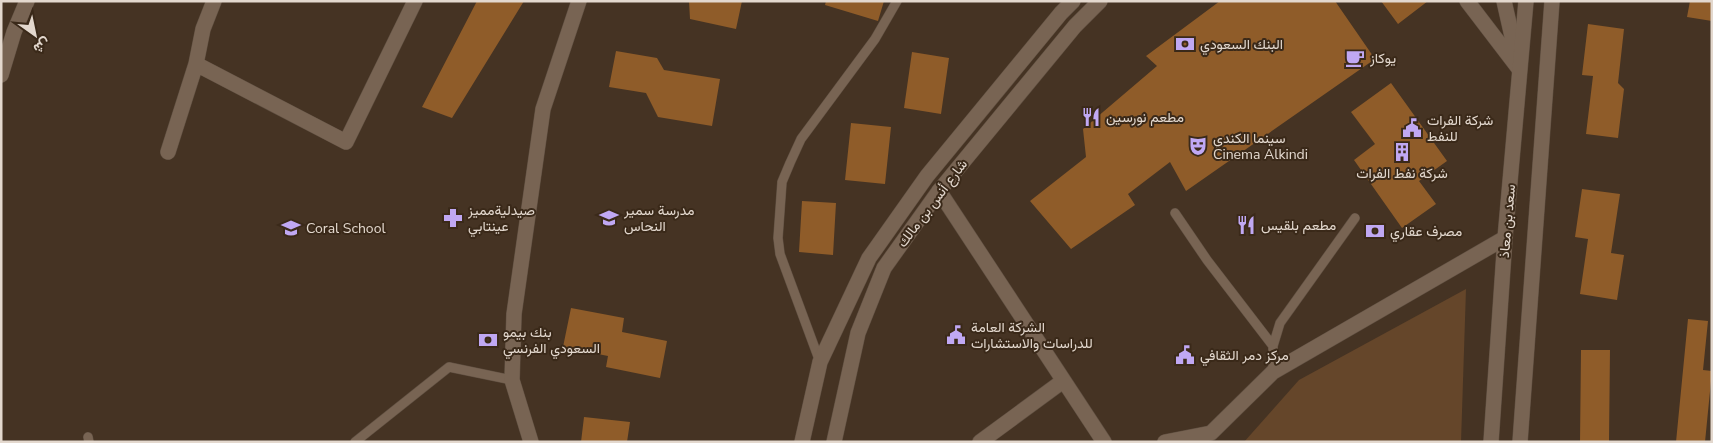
<svg xmlns="http://www.w3.org/2000/svg" width="1713" height="443" font-family="'Nunito Sans',Vazirmatn,sans-serif">
  <style>
    .green { fill: #65462a }
    .building { fill: #8f5c29 }
    .lines { fill: none; stroke-linecap: round; stroke-linejoin: round }
    .lane-casing { stroke: #5f4f41; stroke-width: 10 }
    .street-casing { stroke: #5f4f41; stroke-width: 16 }
    .secondary-casing { stroke: #5f4f41; stroke-width: 16 }
    .lane { stroke: #786453; stroke-width: 9 }
    .street { stroke: #786453; stroke-width: 15 }
    .secondary { stroke: #786453; stroke-width: 15 }
    .labels { text-anchor: middle; stroke-width: 4; stroke-linejoin: round; paint-order: stroke }
    .poi-label { font-size: 14px; fill: #e3d8ce; stroke: #3a2919; text-anchor: start }
    .street-label { font-size: 14px; fill: #e3d8ce; stroke: #3a2919 }
  </style>
  <rect width="100%" height="100%" fill="#453323"/>
  <!-- green -->
  <path class="green" d="M1466,289L1461,442H1244L1299,380Z"/>
  <!-- building -->
  <path class="building" d="M477,1H524L452,118L422,107Z
    M689,1H742L736,29L690,19Z
    M826,1H884L878,21L825,5Z
    M1220,1H1335L1375,59L1186,191L1170,162L1128,194L1135,205L1071,249L1030,201L1086,157L1083,129L1157,66L1146,56Z
    M1381,1H1428L1398,24Z
    M1690,1H1712V21L1687,17Z
    M1588,24L1624,29L1618,83L1624,89L1618,138L1586,134L1593,76L1582,75Z
    M616,51L657,58L664,70L720,79L712,126L658,117L646,93L609,87Z
    M912,52L949,58L941,114L904,108Z
    M1391,83L1447,161L1419,181L1436,204L1402,228L1354,160L1375,144L1351,112Z
    M851,123L891,127L885,184L845,180Z
    M1582,189L1620,194L1611,253L1624,255L1617,300L1580,294L1588,239L1575,237Z
    M802,201L836,203L833,255L799,252Z
    M571,308L624,318L622,332L667,341L660,378L606,367L608,356L563,347Z
    M1688,319L1708,321L1703,370L1712,371L1705,442H1676Z
    M1581,350H1610L1609,442H1580Z
    M584,417L630,422L627,442H581Z"/>
  <g class="lines">
    <!-- lane casing -->
    <g class="lane-casing">
      <path id="lane" d="M1175,213L1207,260L1273,346
        M820,362L780,254L778,238L782,182L790,163L801,139L875,39L897,1
        M1273,372V346L1280,323L1355,218
        M88,437L89,442
        M355,442L449,367L512,380"/>
    </g>
    <!-- street casing -->
    <g class="street-casing">
      <path id="street" d="M1467,1L1519,69
        M1504,1L1518,63
        M196,64L346,142L415,1
        M1,75L14,32L27,1
        M168,152L196,64L203,29L214,1
        M939,191L1104,442
        M980,442L1063,381
        M1165,442L1211,433L1273,372L1505,238"/>
    </g>
    <!-- secondary casing -->
    <g class="secondary-casing">
      <path id="secondary" d="M531,442L512,380L514,314L543,109L579,1
        M802,442L820,362L869,258L927,176L1061,13L1073,1
        M834,442L858,333L884,268L939,191L1075,26L1100,1
        M1491,442L1505,238L1526,1
        M1520,442L1552,1"/>
    </g>
    <!-- lane -->
    <use href="#lane" class="lane"/>
    <!-- street -->
    <use href="#street" class="street"/>
    <!-- secondary -->
    <use href="#secondary" class="secondary"/>
  </g>
  <!-- icons -->
  <defs>
    <g id="bank-bare" transform="scale(1.5)"><path d="M-6-4H6V4H-6ZM0-2.3a2.3 2.3 0 1 0 0 4.6a2.3 2.3 0 1 0 0-4.6Z" fill="#c0a8f3" stroke="#3a2919" stroke-width="2.5" paint-order="stroke"/></g>
    <g id="cafe-bare" transform="scale(1.5)"><path d="M-5.5-4.5H6V0H3Q3 3.5 0 3.5H-2.5Q-5.5 3.5-5.5 0ZM3-3.2v2h1.7v-2ZM-6 4.5H4V6H-6Z" fill="#c0a8f3" stroke="#3a2919" stroke-width="2.5" paint-order="stroke"/></g>
    <g id="restaurant-bare" transform="scale(1.5)"><path d="M-5-6h1v4h1v-4h1v4h1v-4h1v5L-1.5 .5V6h-2V.5L-5-1ZM5-6V6H3V1.5H1.5Q1.5-4 5-6Z" fill="#c0a8f3" stroke="#3a2919" stroke-width="2.5" paint-order="stroke"/></g>
    <g id="civic-bare" transform="scale(1.5)"><path d="M-.6-6.5H3V-4.5H.6V-3L4-1V1h2V6H-6V1h2V-1L-.6-3ZM-1.2 2.5V6h2.4V2.5Z" fill="#c0a8f3" stroke="#3a2919" stroke-width="2.5" paint-order="stroke"/></g>
    <g id="theatre-bare" transform="scale(1.5)"><path d="M-5-5.5Q0-4 5-5.5V0Q5 5 0 6Q-5 5-5 0ZM-3.3-2.5H-1v1.5H-3.3ZM1-2.5H3.3v1.5H1ZM-2.8 1Q0 5.5 2.8 1Z" fill="#c0a8f3" stroke="#3a2919" stroke-width="2.5" paint-order="stroke"/></g>
    <g id="building-bare" transform="scale(1.5)"><path d="M-4-6H4V6H1V3H-1V6H-4ZM-2.5-4.3h1.7v1.8h-1.7ZM.8-4.3h1.7v1.8H.8ZM-2.5-1h1.7V.8h-1.7ZM.8-1h1.7V.8H.8Z" fill="#c0a8f3" stroke="#3a2919" stroke-width="2.5" paint-order="stroke"/></g>
    <g id="pharmacy-bare" transform="scale(1.5)"><path d="M-2-6h4v4h4v4h-4v4h-4v-4h-4v-4h4Z" fill="#c0a8f3" stroke="#3a2919" stroke-width="2.5" paint-order="stroke"/></g>
    <g id="school-bare" transform="scale(1.5)"><path d="M0-5L7-2L0 1L-7-2ZM-4 1L0 2.5L4 1V4Q0 6-4 4Z" fill="#c0a8f3" stroke="#3a2919" stroke-width="2.5" paint-order="stroke"/></g>
  </defs>
  <g fill-rule="evenodd">
    <use href="#bank-bare" x="1185" y="44"/>
    <use href="#cafe-bare" x="1355" y="58"/>
    <use href="#restaurant-bare" x="1091" y="117"/>
    <use href="#civic-bare" x="1412" y="128"/>
    <use href="#theatre-bare" x="1198" y="146"/>
    <use href="#building-bare" x="1402" y="152"/>
    <use href="#pharmacy-bare" x="453" y="218"/>
    <use href="#school-bare" x="609" y="218"/>
    <use href="#restaurant-bare" x="1246" y="225"/>
    <use href="#school-bare" x="291" y="228"/>
    <use href="#bank-bare" x="1375" y="231"/>
    <use href="#civic-bare" x="956" y="335"/>
    <use href="#bank-bare" x="488" y="340"/>
    <use href="#civic-bare" x="1185" y="355"/>
  </g>
  <g class="labels">
    <!-- poi labels -->
    <g class="poi-label">
      <text x="1200" y="49">البنك السعودي</text>
      <text x="1370" y="63">يوكاز</text>
      <text x="1106" y="122">مطعم نورسين</text>
      <text x="1427" y="125">شركة الفرات<tspan x="1427" dy="16">للنفط</tspan></text>
      <text x="1213" y="143">سينما الكندي<tspan x="1213" dy="16">Cinema Alkindi</tspan></text>
      <text x="1402" y="178" text-anchor="middle">شركة نفط الفرات</text>
      <text x="468" y="215">صيدليةمميز<tspan x="468" dy="16">عينتابي</tspan></text>
      <text x="624" y="215">مدرسة سمير<tspan x="624" dy="16">النحاس</tspan></text>
      <text x="1261" y="230">مطعم بلقيس</text>
      <text x="306" y="233">Coral School</text>
      <text x="1390" y="236">مصرف عقاري</text>
      <text x="971" y="332">الشركة العامة<tspan x="971" dy="16">للدراسات والاستشارات</tspan></text>
      <text x="503" y="337">بنك بيمو<tspan x="503" dy="16">السعودي الفرنسي</tspan></text>
      <text x="1200" y="360">مركز دمر الثقافي</text>
    </g>
    <!-- street labels -->
    <g class="street-label">
      <text transform="translate(932 203) rotate(-53)" y="5">شارع أنس بن مالك</text>
      <text transform="translate(1507 221) rotate(-85)" y="5">سعد بن معاذ</text>
    </g>
  </g>
  <!-- border -->
  <rect width="1713" height="443" fill="none" stroke="#e3d8ce" stroke-width="5"/>
  <!-- north arrow -->
  <g transform="translate(35 35) rotate(147)" stroke="#3a2919" stroke-width="4" paint-order="stroke">
  <path d="M0-4L9 19L0 12L-9 19Z" fill="#e3d8ce"/>
  <text y="-8" font-size="14" font-weight="bold" text-anchor="middle" fill="#e3d8ce">ش</text>
  </g>
</svg>
